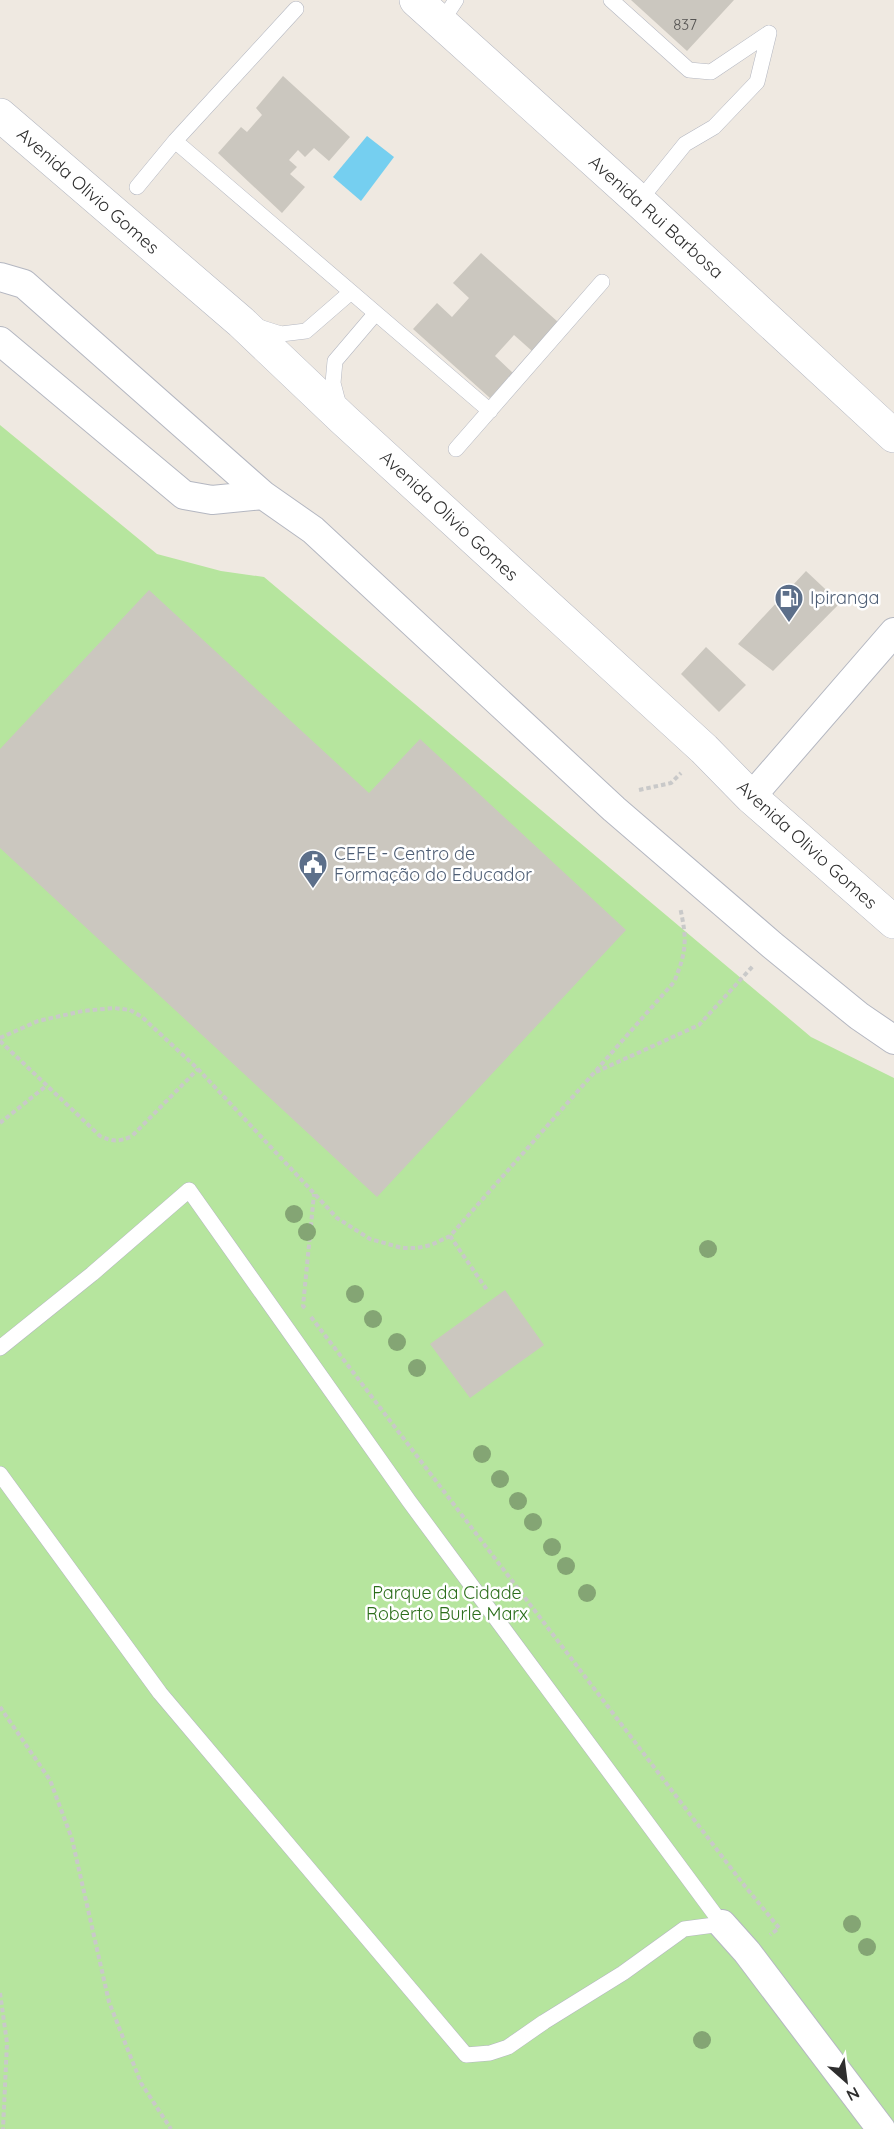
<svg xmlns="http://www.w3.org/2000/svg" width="894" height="2129" font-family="Quicksand,sans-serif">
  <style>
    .green { fill: #b6e59e }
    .water { fill: #75cff0 }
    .building { fill: #cbc7bf }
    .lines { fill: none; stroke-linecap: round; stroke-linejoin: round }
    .service-casing { stroke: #b4b7c1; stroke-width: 16 }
    .minor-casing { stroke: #b4b7c1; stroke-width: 30 }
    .secondary-casing { stroke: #b4b7c1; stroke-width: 34 }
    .path { stroke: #c9c9c9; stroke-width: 4; stroke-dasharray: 4.5 3; stroke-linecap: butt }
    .service { stroke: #fff; stroke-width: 15 }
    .minor { stroke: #fff; stroke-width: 28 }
    .secondary { stroke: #fff; stroke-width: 33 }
    .tree { fill: #84a574 }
    .labels { text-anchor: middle; stroke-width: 5; stroke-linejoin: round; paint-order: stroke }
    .number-label { font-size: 15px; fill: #555452 }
    .street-label { font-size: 18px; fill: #2e2e2e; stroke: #fff }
    .service-label { font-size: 18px; fill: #4e5e75; stroke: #fff; text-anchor: start }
    .park-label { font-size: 18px; fill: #2c6e1b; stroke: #fff }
  </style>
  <rect width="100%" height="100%" fill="#efe9e1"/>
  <!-- green -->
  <path class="green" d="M0,425L157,554L221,571L264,577L811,1037L894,1078V2129H0Z"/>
  <!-- water -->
  <path class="water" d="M367,136L394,157L361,201L333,177Z"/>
  <!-- building -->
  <path class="building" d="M631,0H734L687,51Z
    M283,76L350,137L329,161L314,148L305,157L298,150L289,160L297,167L290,174L305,187L282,213L218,153L241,127L247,132L262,115L256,108Z
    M481,253L558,322L532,351L514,335L495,356L513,373L490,398L413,329L437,303L452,317L469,298L453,283Z
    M806,571L840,603L773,671L738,644Z
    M149,590L369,793L420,739L626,930L377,1197L0,848V749Z
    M706,647L746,685L719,712L681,674Z
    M505,1290L544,1345L470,1398L430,1344Z"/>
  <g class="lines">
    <!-- service casing -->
    <g class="service-casing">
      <path id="service" d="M611,0L689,70L711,72L769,33
        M441,23L456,0
        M175,141L490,411
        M137,187L175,141L296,9
        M639,201L685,144L714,127L757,82L769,33
        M259,327L281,334L306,331L351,292
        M339,406L333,383L335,361L375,314
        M456,449L602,282
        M0,1348L92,1274L189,1190L409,1501L722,1924L684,1929L623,1973L544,2022L508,2047L490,2053L466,2055L160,1693L0,1474"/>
    </g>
    <!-- minor casing -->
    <g class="minor-casing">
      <path id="minor" d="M0,277L24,284L263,495
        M0,341L184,495L212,500L263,495L313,530L614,809L772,945L859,1016L894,1040
        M751,797L894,632
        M722,1924L747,1952L881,2129"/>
    </g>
    <!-- secondary casing -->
    <g class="secondary-casing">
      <path id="secondary" d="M416,0L639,201L894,436
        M0,115L241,322L343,419L704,749L751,797L894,922"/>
    </g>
    <!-- path -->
    <path class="path" d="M639,790L671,783L681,773
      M0,1038L38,1021L83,1011L114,1008L130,1010L142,1017L198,1069L337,1218L370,1239L402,1248H417L431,1245L450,1236L674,982C687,951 687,939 680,907
      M0,1041L100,1136C113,1142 119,1142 132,1136L198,1069
      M596,1072L699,1025L753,966
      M0,1123L46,1086
      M450,1236L487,1290
      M305,1308L303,1306L314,1194
      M311,1317L740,1880L779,1928L770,1935
      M0,1707L50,1780L72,1839L109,2002L141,2083L171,2129
      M0,1993L7,2043L3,2129"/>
    <!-- service -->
    <use href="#service" class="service"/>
    <!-- minor -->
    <use href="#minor" class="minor"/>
    <!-- secondary -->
    <use href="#secondary" class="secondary"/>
  </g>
  <!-- trees -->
  <g class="tree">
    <circle cx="294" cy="1214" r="9"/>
    <circle cx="307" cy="1232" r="9"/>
    <circle cx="708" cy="1249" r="9"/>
    <circle cx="355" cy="1294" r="9"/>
    <circle cx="373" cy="1319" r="9"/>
    <circle cx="397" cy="1342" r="9"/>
    <circle cx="417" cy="1368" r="9"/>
    <circle cx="482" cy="1454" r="9"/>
    <circle cx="500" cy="1479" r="9"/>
    <circle cx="518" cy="1501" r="9"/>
    <circle cx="533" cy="1522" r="9"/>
    <circle cx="552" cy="1547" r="9"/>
    <circle cx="566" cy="1566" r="9"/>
    <circle cx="587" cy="1593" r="9"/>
    <circle cx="852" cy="1924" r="9"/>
    <circle cx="867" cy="1947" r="9"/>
    <circle cx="702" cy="2040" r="9"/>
  </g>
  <!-- icons -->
  <defs>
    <g id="fuel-pin" transform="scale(1.5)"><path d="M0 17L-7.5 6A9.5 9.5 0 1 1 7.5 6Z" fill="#5c6f8a" stroke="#fff"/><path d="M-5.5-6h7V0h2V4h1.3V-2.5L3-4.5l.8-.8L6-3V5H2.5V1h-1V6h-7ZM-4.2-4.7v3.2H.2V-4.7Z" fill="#fff"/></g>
    <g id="civic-pin" transform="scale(1.5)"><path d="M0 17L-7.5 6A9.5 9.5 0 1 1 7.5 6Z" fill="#5c6f8a" stroke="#fff"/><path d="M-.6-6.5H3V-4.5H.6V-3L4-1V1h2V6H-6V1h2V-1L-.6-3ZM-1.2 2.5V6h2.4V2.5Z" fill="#fff"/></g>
  </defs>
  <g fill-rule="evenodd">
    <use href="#fuel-pin" x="789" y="598"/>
    <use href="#civic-pin" x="313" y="864"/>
  </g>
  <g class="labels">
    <!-- number labels -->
    <g class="number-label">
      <text x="685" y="30">837</text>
    </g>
    <!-- street labels -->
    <g class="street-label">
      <text transform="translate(88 191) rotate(41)" y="6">Avenida Olivio Gomes</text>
      <text transform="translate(656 217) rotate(42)" y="6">Avenida Rui Barbosa</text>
      <text transform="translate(449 516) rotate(43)" y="6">Avenida Olivio Gomes</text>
      <text transform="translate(807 845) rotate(42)" y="6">Avenida Olivio Gomes</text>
    </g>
    <!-- service labels -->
    <g class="service-label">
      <text x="810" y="604">Ipiranga</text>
      <text x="334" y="860">CEFE - Centro de<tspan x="334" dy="21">Formação do Educador</tspan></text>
    </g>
    <!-- park labels -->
    <g class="park-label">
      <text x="447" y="1599">Parque da Cidade<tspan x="447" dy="21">Roberto Burle Marx</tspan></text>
    </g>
  </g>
  <!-- north arrow -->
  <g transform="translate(846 2081) rotate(152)" stroke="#ffffff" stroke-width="4.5" paint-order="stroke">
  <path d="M0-4.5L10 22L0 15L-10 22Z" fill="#2e2e2e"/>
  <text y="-9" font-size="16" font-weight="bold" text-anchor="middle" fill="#2e2e2e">N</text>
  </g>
</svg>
